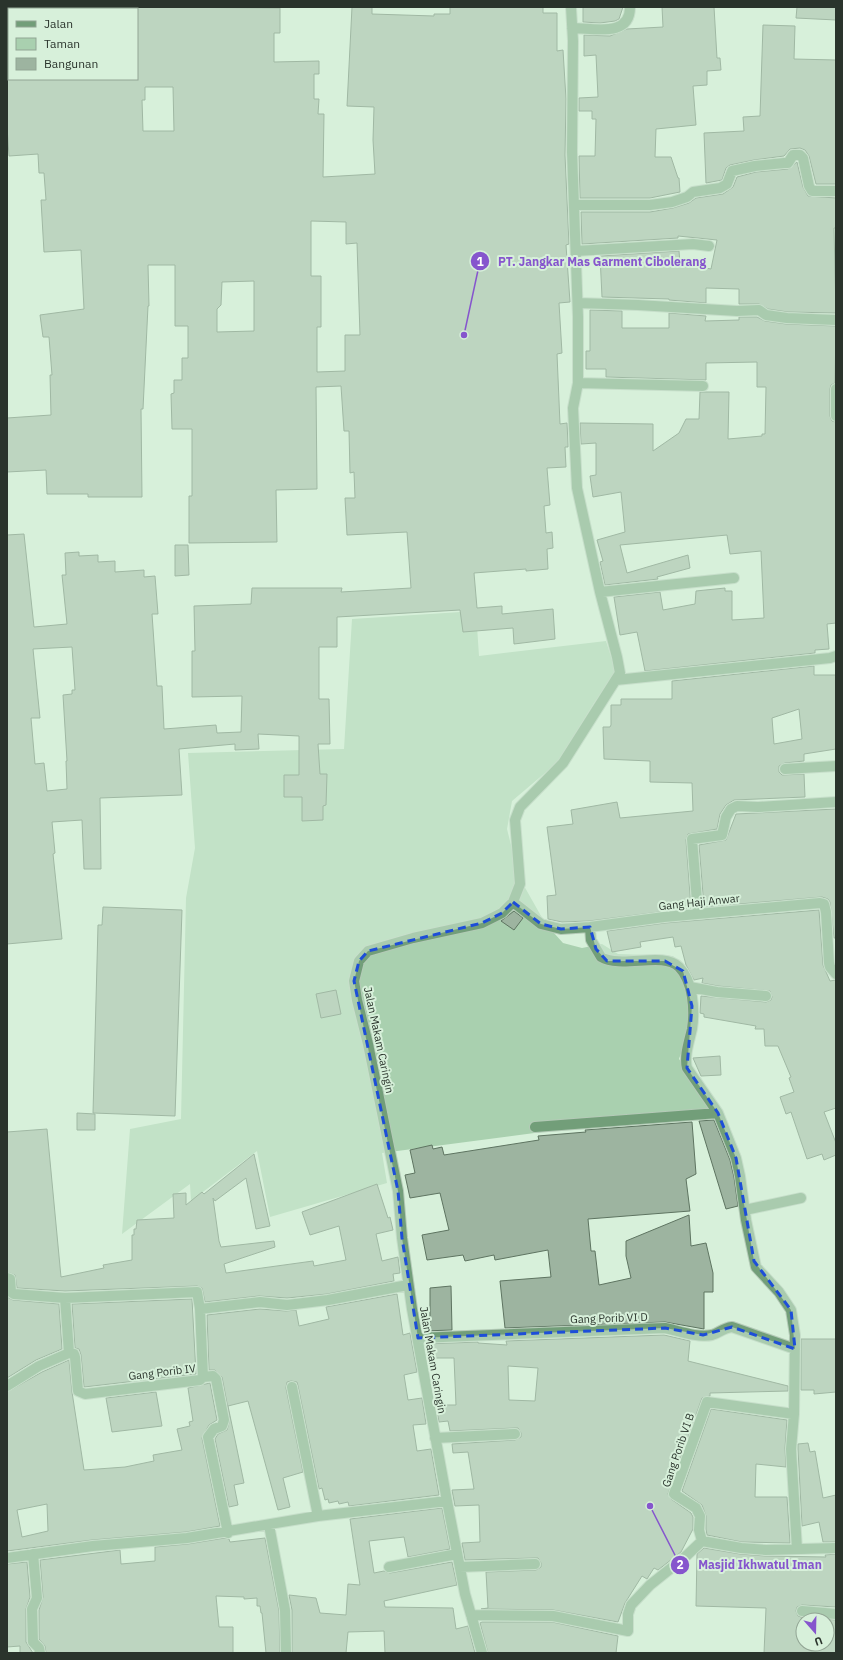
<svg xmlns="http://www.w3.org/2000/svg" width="843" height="1660" font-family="'IBM Plex Sans',sans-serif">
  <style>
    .green { fill: #a9d0af }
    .building { fill: #9db4a0; stroke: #5e7461; fill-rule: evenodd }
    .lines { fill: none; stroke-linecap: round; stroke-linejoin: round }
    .minor-casing { stroke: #b4cab7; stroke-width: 12 }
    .minor { stroke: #729e79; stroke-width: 10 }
    .marked { fill: none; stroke: #1d4ed8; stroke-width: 3; stroke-dasharray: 8 5; stroke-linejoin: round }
    .labels { text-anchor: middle; stroke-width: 4; stroke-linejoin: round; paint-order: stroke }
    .street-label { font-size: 11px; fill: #2a342c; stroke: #d7f0da }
    .leader { fill: none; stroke: #8655cd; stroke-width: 1.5 }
    .callout-dot { fill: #8655cd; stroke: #d7f0da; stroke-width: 1.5 }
    .mark-label { font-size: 12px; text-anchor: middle; font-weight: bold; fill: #fff }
    .callout-label { font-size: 12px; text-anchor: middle; font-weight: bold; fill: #8655cd; stroke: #d7f0da; stroke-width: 4; stroke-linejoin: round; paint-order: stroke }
  </style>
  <rect width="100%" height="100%" fill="#d7f0da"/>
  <!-- green -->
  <path class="green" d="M476,611L479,656L606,641L616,672L594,703L558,762L512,801L507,829L519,877L545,923L563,943L582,948L602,944L618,954L673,956C682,965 694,1007 694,1021C693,1031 682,1050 679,1059L716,1109L382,1153L387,1183L270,1217L257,1151L191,1201L190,1184L122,1234L130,1129L181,1119L186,898L195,848L188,753L344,749L352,619Z"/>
  <!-- building -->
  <path class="building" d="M137,7L280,8V33H274V62L319,61V74H314V99H319L318,114H324L323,177L375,174L373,140L374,107L347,106L352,7H372V14L434,16V14H450V7H543V13H557V51L563,50L566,99L565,155L569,244L566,245L570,302L559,303L562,353L557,354L560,424L567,423L568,444V447H565L566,467L547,468L550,505L544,506L546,533L552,532L553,548L547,549L548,569L526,571V569L474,573L477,608L502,606V614L553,609L555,639L514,644L513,628L463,632L460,610L337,617V647H319V699H329L330,744H318L320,774H327L326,805L323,806V820L302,821V797H284V775H299V736L258,734L259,749L235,750V744L179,749L182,795L100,798L101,869H84L82,820L52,822L55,853L53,854L62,939L7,944V535L24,534L34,627L67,624L62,575H66L65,553L79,552V556L98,555V562L115,561V572L144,570V577L155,576L158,614H152L157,686H162L164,729L216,725L217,733L241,732L242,696L192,697V651H195L194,606L251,604L252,588H342L341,592L411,588L407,532L347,535L345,498H355L354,472L350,473L349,431H344L341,386L316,387L317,489L276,490L277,542L189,543V496H192V429H172L171,394L174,393V380H182V358H188V326H175V265H148L149,306H148L143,409H141L142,497H88V494H47L46,470L7,472V418L51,415L50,375H52L49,337H43L40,315L84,309L81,250L44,252L41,200H46L44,173H39L38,154L9,156L7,127V79H137ZM145,87H173L174,131H143L142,100H145ZM311,221L346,222V244L357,243L360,335H345V371L317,372V327H321V276H311ZM254,281V331L217,332V309L221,305L222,282ZM72,647L75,690H72V694L63,695L67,761H66L67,789L47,791L44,763L35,764L31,718H40L33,649Z
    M583,7H623L619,19L615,21L600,23L583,22Z
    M662,7H714L717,58H720L721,70L707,71V85L693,86L696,125L656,129L655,157H671L678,178H679L680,192L650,198H580L579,156H595L596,119H592V111H579V98L598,97L596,55L584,56V35L610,36L627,29L663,27Z
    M797,7H836V20L796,18Z
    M763,25L795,26L794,59L836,60V184H816L809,156L805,150L800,148L790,149L784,156L754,160L730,165L726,168L722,180L706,183L704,133L744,131L743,117L760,116Z
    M797,162L803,187L808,196L836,198V228H834L836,313L788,312L768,309L759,304H739V289L706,288V303L669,300V299L602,297L600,256L679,251L680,263L711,269L717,240L678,236V238L582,244L581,212H650L673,208L689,203L696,198L723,194L733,187L737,177L756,172L788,169Z
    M590,310L622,311V328H669V313L706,316L705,321L739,320V317H757L765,321L786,324L836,326L835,383L831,385L830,389V416L832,421L836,422V623L827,624L829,649L815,650V653L645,671L637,632L620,635L614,597L660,592L663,610L695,604L696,591L725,588V591H732V620L764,618L761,551L730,554L727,535L620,545L627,573L688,555L690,568L657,577L658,579L605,585L600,562L603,561L597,540L625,532L621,492L593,497L590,476L596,475V443L581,444L580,423L653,424V451L679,433L686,419H699L700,392H729L728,439L762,436V434H765L766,387H757V362L706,363V380L606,377V369H586V351H590Z
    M175,545H188L189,575L175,576Z
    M814,666V675H836V749L804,754V761L785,763L779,766V772L782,775L804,774L805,797L734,800L726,805L720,814L717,829L688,834L686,840L691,908L589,921L562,922L548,919L547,896L556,895L547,827L573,824L571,810L617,802L620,818L693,811L692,783L650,782V761L604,759L603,727H610L611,725V705H621V699H672V681ZM799,709L802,739L774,744L772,718Z
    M836,809V938H834L830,902L828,899L822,897L704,907L699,845L726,840L736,814Z
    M103,907L182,910L175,1116L93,1113L98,925H102Z
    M819,910L823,965L830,981L836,980V1108L824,1112L836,1143V1155L824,1160L822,1154L807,1159L791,1112L786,1114L780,1097L794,1092L789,1078L791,1077L778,1046H765L764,1029H755L756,1026L704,1017V1014L700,1013L701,996L766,1002L771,1000L772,997L770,991L718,986L702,983L703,978L694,980L686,965L681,946L675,947L673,937L640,942L641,947L612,952L607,931L665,923Z
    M514,911L523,918L514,930L501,921Z
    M336,990L341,1014L321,1018L316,994Z
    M720,1056L721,1075L701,1076L693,1058Z
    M77,1113L95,1114V1130H77Z
    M714,1120L730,1160L734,1177L738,1206L726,1209L699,1121Z
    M692,1122L696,1174L686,1179L690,1211L588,1219L591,1251H595L599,1285L631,1278L626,1256V1241L689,1215L691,1246L706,1243L713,1273V1292H704V1329L665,1322L505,1328L500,1281L551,1277L548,1250L495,1260L494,1255L465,1261L463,1255L427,1260L422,1235L449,1230L440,1193L410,1198L405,1175L415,1173L410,1150L432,1145L433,1149L442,1147L444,1155L539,1140L538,1136L586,1132L585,1130Z
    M47,1129L61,1277L104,1268L103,1265L132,1260V1235H134V1229H136L137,1220L174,1218L173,1194L186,1193V1205L202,1192L204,1194L254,1154L270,1226L256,1229L246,1178L215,1201L213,1198L219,1241L221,1247L274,1241L275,1247L224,1264L226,1273L313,1261L314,1266L346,1260L339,1226L310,1235L302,1212L377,1184L388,1218L390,1217L393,1230L376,1234L382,1261L398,1257L400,1273L393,1274L394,1281L327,1294L287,1298L259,1296L205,1302L202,1288L197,1286L65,1291L17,1288L15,1275L7,1272V1132Z
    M451,1286L452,1330L423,1331L430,1329V1288Z
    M397,1294L403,1335L410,1333L417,1372L404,1375L408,1400L422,1398L426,1424L413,1425L417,1451L431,1449L439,1495L349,1506L348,1502L339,1504L338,1501L329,1503L328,1499L325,1500L322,1488L319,1489L298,1386L297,1382L291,1381L287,1382L286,1388L303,1472L283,1478L290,1507L278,1510L248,1401L228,1406L244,1483L234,1485L238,1505L229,1507L215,1439L218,1434L227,1430L230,1419L222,1377L215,1370H209L207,1315L260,1309L286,1311L296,1310L299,1326L329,1319L326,1307Z
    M7,1297L13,1300L59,1304L62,1349L36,1360L7,1378Z
    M192,1299L196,1374L84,1387L81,1355L79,1349L75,1348L72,1304Z
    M664,1335L690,1341L688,1361L788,1386V1391L710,1393V1396L702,1398L668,1494L671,1499L691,1513L693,1517V1529L681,1552L658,1570L654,1568L647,1579L642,1576L625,1603L618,1622L553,1610L481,1609L488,1608L486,1572L536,1570L541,1567V1563L538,1558H535L465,1560L462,1543L480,1542L479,1505L455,1506L452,1490L474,1489L468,1452L453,1453L452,1444L515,1440L521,1437V1433L518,1428H515L450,1431L448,1421L439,1422L436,1405H456L454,1358H428L425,1344L478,1342V1343L507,1345L506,1341ZM508,1366L538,1368L535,1401L509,1400Z
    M801,1339H836V1392L814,1394V1390H801Z
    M69,1360L72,1392L84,1470L125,1467L154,1461L153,1455L182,1450L177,1429L190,1426L189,1422L193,1421L188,1388L210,1383L217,1420L209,1425L202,1438L220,1526L186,1532L92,1540L7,1551V1392L42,1372ZM47,1504L48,1531L22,1537L17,1510Z
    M156,1392L162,1426L112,1432L106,1398Z
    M711,1409L787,1420L785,1448L786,1467L756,1464L755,1497H787L790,1543L742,1542L707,1535L706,1529V1516L702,1505L682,1491Z
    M808,1443L810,1452L815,1451L823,1498L836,1495V1542H823L819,1522L802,1526L798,1449V1444Z
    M442,1508L450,1549L408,1557L404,1537L369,1541L374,1573L384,1571L390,1573L452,1562L457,1585L384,1601L385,1607L453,1608L456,1629L468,1626L475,1653H385L384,1631L348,1632L346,1653H292V1610L289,1595L316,1598L320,1613L346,1615L348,1584L360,1585L350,1519Z
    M225,1538L229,1539L230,1542L265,1538L279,1611L280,1653H266L262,1613H261L260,1606H257V1598L244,1599V1597L216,1596L219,1627H233V1653H46L45,1646L39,1639V1610L43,1597L40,1560L120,1550L121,1564L155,1561V1547L188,1544Z
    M704,1548L740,1554L765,1556L826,1557L825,1555L836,1554V1607L802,1605L797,1607L796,1611L798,1616L801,1617L836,1620V1653H764L766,1608L696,1606L697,1554ZM803,1620H827V1644H803Z
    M27,1562L30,1597L26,1609V1642L33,1653H20V1646L7,1647V1564Z
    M482,1622H552L618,1636L616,1653H488L480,1623Z"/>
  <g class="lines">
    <!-- minor casing -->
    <g class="minor-casing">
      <path id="minor" d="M572,28C594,28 630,38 630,7
        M575,205H650L672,202L687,197L693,192L720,188L727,184L732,171L755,166L784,163H788L793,155H800L803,158L809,186L812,191H836
        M576,251L693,244L709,246
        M578,303L638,305L737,311L759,310L766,315L787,318L836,320
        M578,383L703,386
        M836,389V416
        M600,592L734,578
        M616,680L830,658L836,656
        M785,769L836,766
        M513,902L541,924L561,929L590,927L664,917L820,903L824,904L826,912L829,963L830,967L836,974
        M698,914L692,839L722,835L726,817L731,809L737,806L758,807L836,802
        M590,927L591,940L601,957C622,969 663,951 679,967C693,981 695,1010 692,1029C689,1042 684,1056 687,1068L718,1113L736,1158L740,1176L746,1220L756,1267L779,1292L791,1310L795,1335L794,1414L791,1449L797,1549
        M690,987L717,992L766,996
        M535,1127L718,1113
        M745,1210L801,1198
        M7,1278L10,1279L11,1292L14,1294L65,1298
        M200,1309L260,1302L287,1305L328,1300L408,1285
        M418,1338L665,1328C679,1331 697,1338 712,1335C719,1333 723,1328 732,1327L795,1349
        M203,1377L213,1376L216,1379L224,1420L222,1426L214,1429L208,1437L228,1533
        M7,1386L39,1366L69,1353L74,1354L75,1357L78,1391L85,1394L200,1380L203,1377L200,1309L197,1292L65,1298L69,1353
        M292,1387L318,1516
        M435,1438L515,1434
        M269,1525L285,1610L286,1653
        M702,1541L699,1530L700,1516L696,1508L674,1494L707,1402L794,1414
        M33,1554L37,1598L32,1609L33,1642L39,1648L40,1653
        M7,1558L93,1546L187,1538L318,1516L447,1501
        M389,1567L457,1554
        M460,1567L535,1564
        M802,1611L836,1614
        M471,1615L553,1616L628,1631V1614L631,1605L650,1585L685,1557L702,1541L741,1548L766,1550L836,1548
        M482,1653L465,1594L447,1501L412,1309L402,1238L398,1191L368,1044L357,1000L354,981L359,961L368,951L413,938L482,923L502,913L513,902L520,884L515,820L520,807L563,763L620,673L617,657L600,592L577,488L573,408L578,383V317L572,152L573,41L571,7"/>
    </g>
    <!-- minor -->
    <use href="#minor" class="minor"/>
  </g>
  <!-- marked area -->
  <path d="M0 0H843V1660H0ZM513,902L541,924L561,929L590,927L596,949L607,961H665L683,971L692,1006L687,1068L718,1113L736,1158L754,1261L791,1310L795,1349L732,1327L703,1335L665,1328L418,1338L402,1238L398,1191L354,981L359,961L368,951L482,923L502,913Z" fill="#d7f0da" fill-opacity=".55" fill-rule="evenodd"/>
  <path class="marked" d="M513,902L541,924L561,929L590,927L596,949L607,961H665L683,971L692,1006L687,1068L718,1113L736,1158L754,1261L791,1310L795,1349L732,1327L703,1335L665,1328L418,1338L402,1238L398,1191L354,981L359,961L368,951L482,923L502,913Z"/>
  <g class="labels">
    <!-- street labels -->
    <g class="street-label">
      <text transform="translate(699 902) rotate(-6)" y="4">Gang Haji Anwar</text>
      <text transform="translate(379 1040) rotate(78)" y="4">Jalan Makam Caringin</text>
      <text transform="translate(609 1318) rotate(-2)" y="4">Gang Porib VI D</text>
      <text transform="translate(433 1360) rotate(80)" y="4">Jalan Makam Caringin</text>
      <text transform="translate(162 1372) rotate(-7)" y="4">Gang Porib IV</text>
      <text transform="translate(678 1450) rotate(-71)" y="4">Gang Porib VI B</text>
    </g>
  </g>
  <!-- callouts -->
  <path class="leader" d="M464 335L480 261M650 1506L680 1565"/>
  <g class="callout-dot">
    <circle cx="464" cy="335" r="4"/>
    <circle cx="650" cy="1506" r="4"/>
    <circle cx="480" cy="261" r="10"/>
    <circle cx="680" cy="1565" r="10"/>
  </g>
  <g class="mark-label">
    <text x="480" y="266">1</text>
    <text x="680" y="1569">2</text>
  </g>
  <g class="callout-label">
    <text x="602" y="266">PT. Jangkar Mas Garment Cibolerang</text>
    <text x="760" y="1569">Masjid Ikhwatul Iman</text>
  </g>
  <!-- border -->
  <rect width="843" height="1660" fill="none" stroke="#2a342c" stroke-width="16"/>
  <!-- legend -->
  <rect x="8" y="8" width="130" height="72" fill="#d7f0da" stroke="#92a594"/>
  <rect x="16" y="21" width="20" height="6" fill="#729e79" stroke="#92a594"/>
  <text x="44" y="28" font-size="12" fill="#2a342c">Jalan</text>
  <rect x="16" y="38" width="20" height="12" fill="#a9d0af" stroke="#92a594"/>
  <text x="44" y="48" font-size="12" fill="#2a342c">Taman</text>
  <rect x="16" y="58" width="20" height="12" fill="#9db4a0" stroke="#92a594"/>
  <text x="44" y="68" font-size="12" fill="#2a342c">Bangunan</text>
  <!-- north arrow -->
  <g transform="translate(815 1632) rotate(160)"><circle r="19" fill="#d7f0da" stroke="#92a594"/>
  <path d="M0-3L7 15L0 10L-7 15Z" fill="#8655cd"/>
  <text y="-6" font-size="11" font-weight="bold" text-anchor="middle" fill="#2a342c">U</text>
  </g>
</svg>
